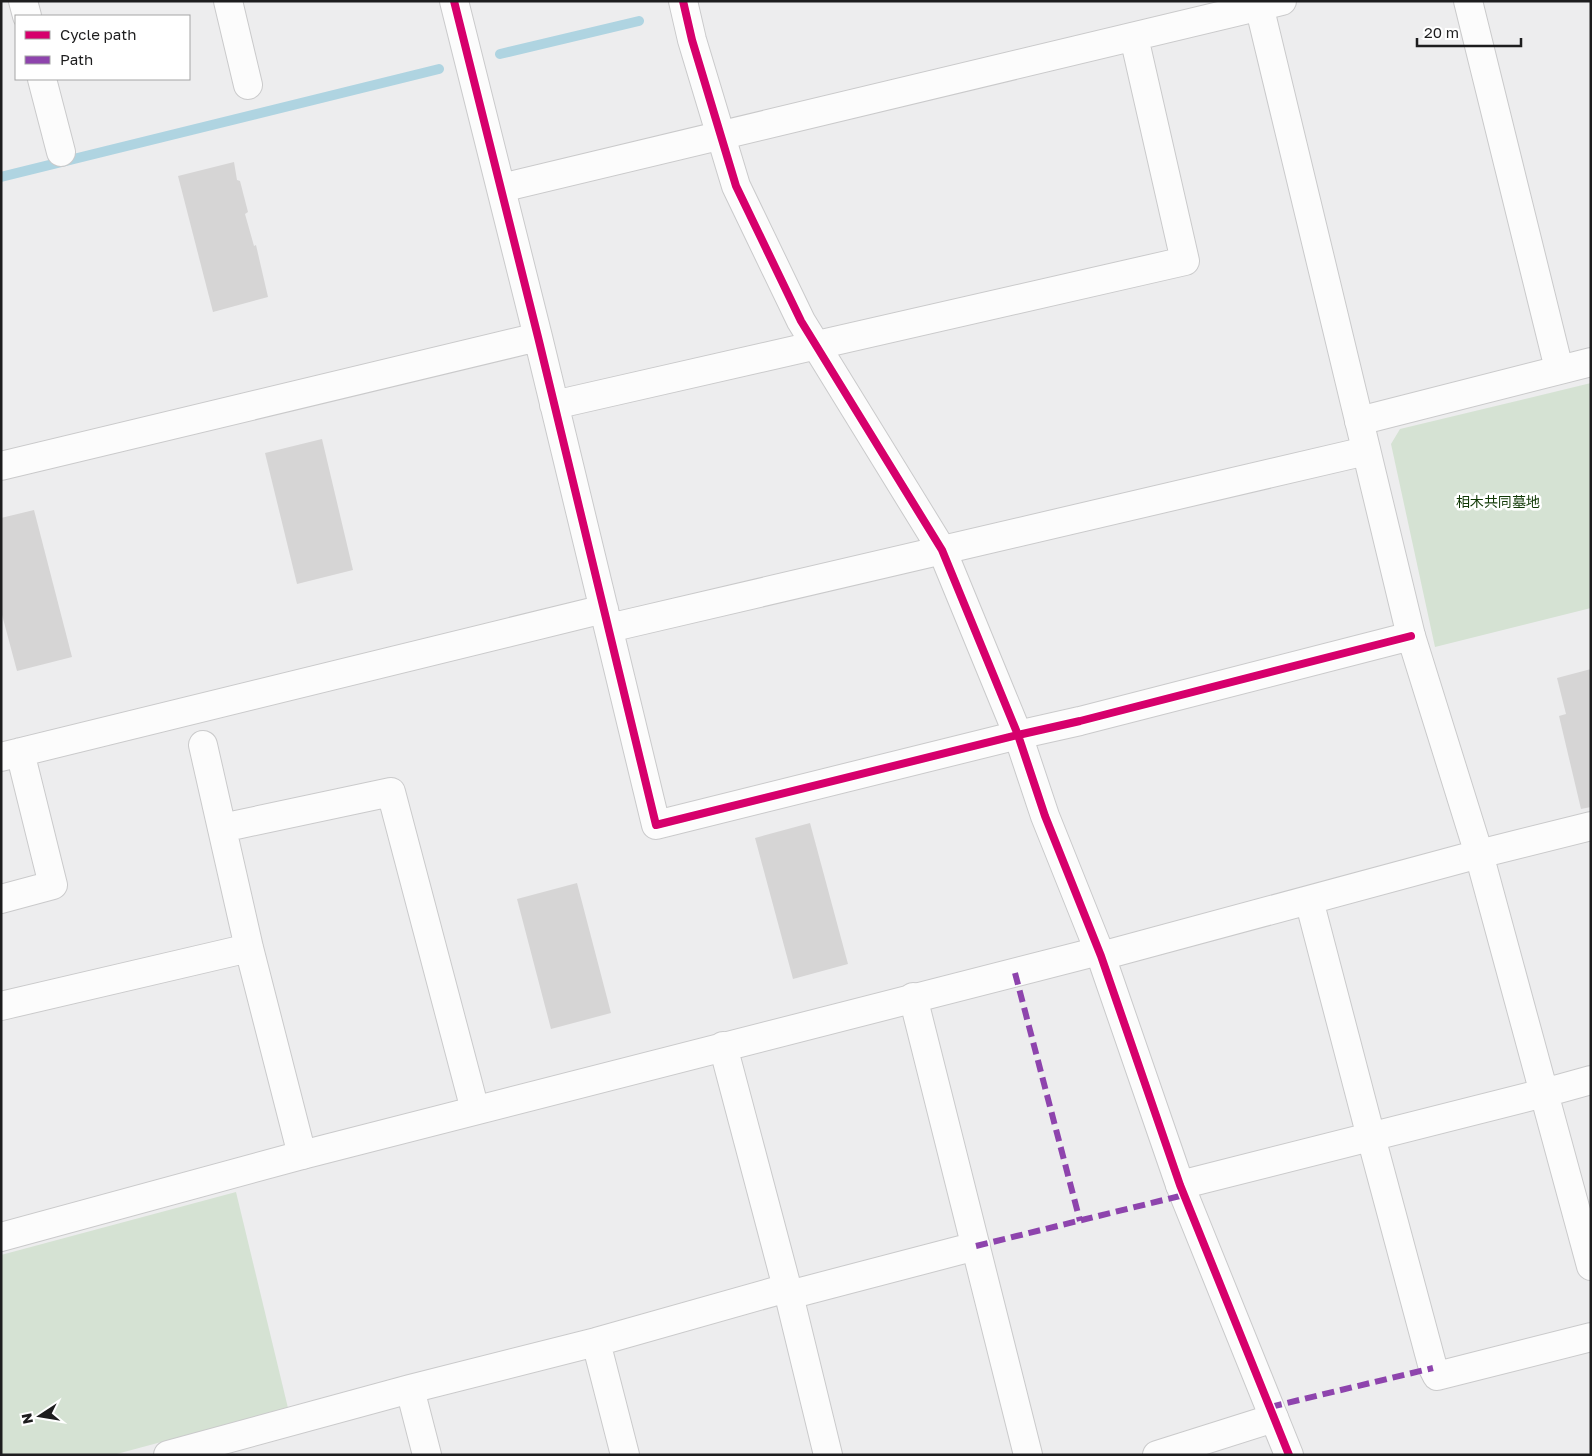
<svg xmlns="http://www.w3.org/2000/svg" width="1592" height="1456" font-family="'Golos Text','Noto Sans JP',sans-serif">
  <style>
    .green { fill: #d5e2d3 }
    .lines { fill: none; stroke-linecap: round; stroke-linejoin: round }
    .stream { stroke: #afd4e1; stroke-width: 10 }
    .building { fill: #d6d5d5 }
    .minor-casing { stroke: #cacacb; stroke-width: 30 }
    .tertiary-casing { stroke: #cacacb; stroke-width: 30 }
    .minor { stroke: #fcfcfc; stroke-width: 28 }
    .tertiary { stroke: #fcfcfc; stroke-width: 28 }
    .quiet { stroke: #8e44ad; stroke-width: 6; stroke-dasharray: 12 6; stroke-linecap: butt }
    .cycleway-casing { stroke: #fff; stroke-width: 11 }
    .cycleway { stroke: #d6006c; stroke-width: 8 }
    .labels { text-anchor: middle; stroke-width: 5; stroke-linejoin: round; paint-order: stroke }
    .park-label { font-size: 14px; fill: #103805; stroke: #fff }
  </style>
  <rect width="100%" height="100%" fill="#ededee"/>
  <!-- green -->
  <path class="green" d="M1591,383V608L1435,647L1391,444L1400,429Z
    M236,1192L288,1408L113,1455H1V1255Z"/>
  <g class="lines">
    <!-- stream -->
    <path class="stream" d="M500,54L639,21
      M1,177L439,69"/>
  </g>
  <!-- building -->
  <path class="building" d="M234,162L237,180L240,181L248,212L245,214L254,246L256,245L268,297L213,312L178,176Z
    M322,439L353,570L297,584L265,453Z
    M34,510L72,657L17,671L1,611V518Z
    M1591,669V807L1581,809L1559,716L1566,714L1557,678Z
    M810,823L848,964L793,979L755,838Z
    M577,883L611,1013L551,1029L517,899Z"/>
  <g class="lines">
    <!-- minor casing -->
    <g class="minor-casing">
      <path id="minor" d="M23,1L27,16
        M228,1L248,85
        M454,1L538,337L656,825L1018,735L1080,721L1411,636L1479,854L1591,1266
        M1468,1L1559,369
        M42,79L61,152
        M501,188L1282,1
        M554,405L1185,261L1134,37
        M1359,421L1591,362
        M1,466L538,337
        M609,628L1366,451
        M203,745L249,948L302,1155
        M1,757L604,609
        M222,828L391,792L475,1110
        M1,899L53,885L20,752
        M1309,900L1371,1137L1433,1368L1437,1376L1591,1337
        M1101,956L1479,854L1591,826
        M913,997L1028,1455
        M1,1006L249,948
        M1180,1185L1544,1093L1591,1080
        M789,1295L976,1246
        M596,1342L625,1455
        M410,1389L427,1455
        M168,1455L410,1389L596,1342L787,1288
        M1157,1455L1274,1418"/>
    </g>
    <!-- tertiary casing -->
    <g class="tertiary-casing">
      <path id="tertiary" d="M683,1L692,40L736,186L801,321L942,550L1018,735L1045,816L1101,956L1180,1185L1289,1455
        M1258,1L1411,636
        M723,1046L789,1295L828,1455
        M1,1237L302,1155L1099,951"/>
    </g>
    <!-- minor -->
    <use href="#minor" class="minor"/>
    <!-- tertiary -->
    <use href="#tertiary" class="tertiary"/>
    <!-- quiet -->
    <path class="quiet" d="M1015,973L1080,1221
      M976,1246L1184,1195
      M1270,1407L1433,1368"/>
    <!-- cycleway casing -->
    <g class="cycleway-casing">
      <path id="cycleway" d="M454,1L538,337L656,825L1018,735L1080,721L1411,636
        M683,1L692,40L736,186L801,321L942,550L1018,735L1045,816L1101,956L1180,1185L1289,1455"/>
    </g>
    <!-- cycleway -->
    <use href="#cycleway" class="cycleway"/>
  </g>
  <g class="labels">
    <!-- park labels -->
    <g class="park-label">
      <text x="1498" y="507">相木共同墓地</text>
    </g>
  </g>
  <!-- border -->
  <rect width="1592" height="1456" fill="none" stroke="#1d1d1e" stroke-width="5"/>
  <!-- legend -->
  <rect x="15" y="15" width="175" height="65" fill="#ffffff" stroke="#a5a5a5"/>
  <rect x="25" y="31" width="25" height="8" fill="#d6006c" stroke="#a5a5a5"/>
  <text x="60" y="40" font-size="15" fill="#1d1d1e">Cycle path</text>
  <rect x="25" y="56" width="25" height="8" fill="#8e44ad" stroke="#a5a5a5"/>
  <text x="60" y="65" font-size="15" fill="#1d1d1e">Path</text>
  <!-- north arrow -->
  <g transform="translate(40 1416) rotate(258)" stroke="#ffffff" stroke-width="4" paint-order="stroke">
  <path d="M0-4L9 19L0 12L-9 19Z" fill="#1d1d1e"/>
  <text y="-8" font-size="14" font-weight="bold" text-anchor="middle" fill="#1d1d1e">N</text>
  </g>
  <!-- scale -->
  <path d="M1417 38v8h104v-8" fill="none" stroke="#1d1d1e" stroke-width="2.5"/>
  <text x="1424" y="38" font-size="15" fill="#1d1d1e" stroke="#ffffff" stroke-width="4" paint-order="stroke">20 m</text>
</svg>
